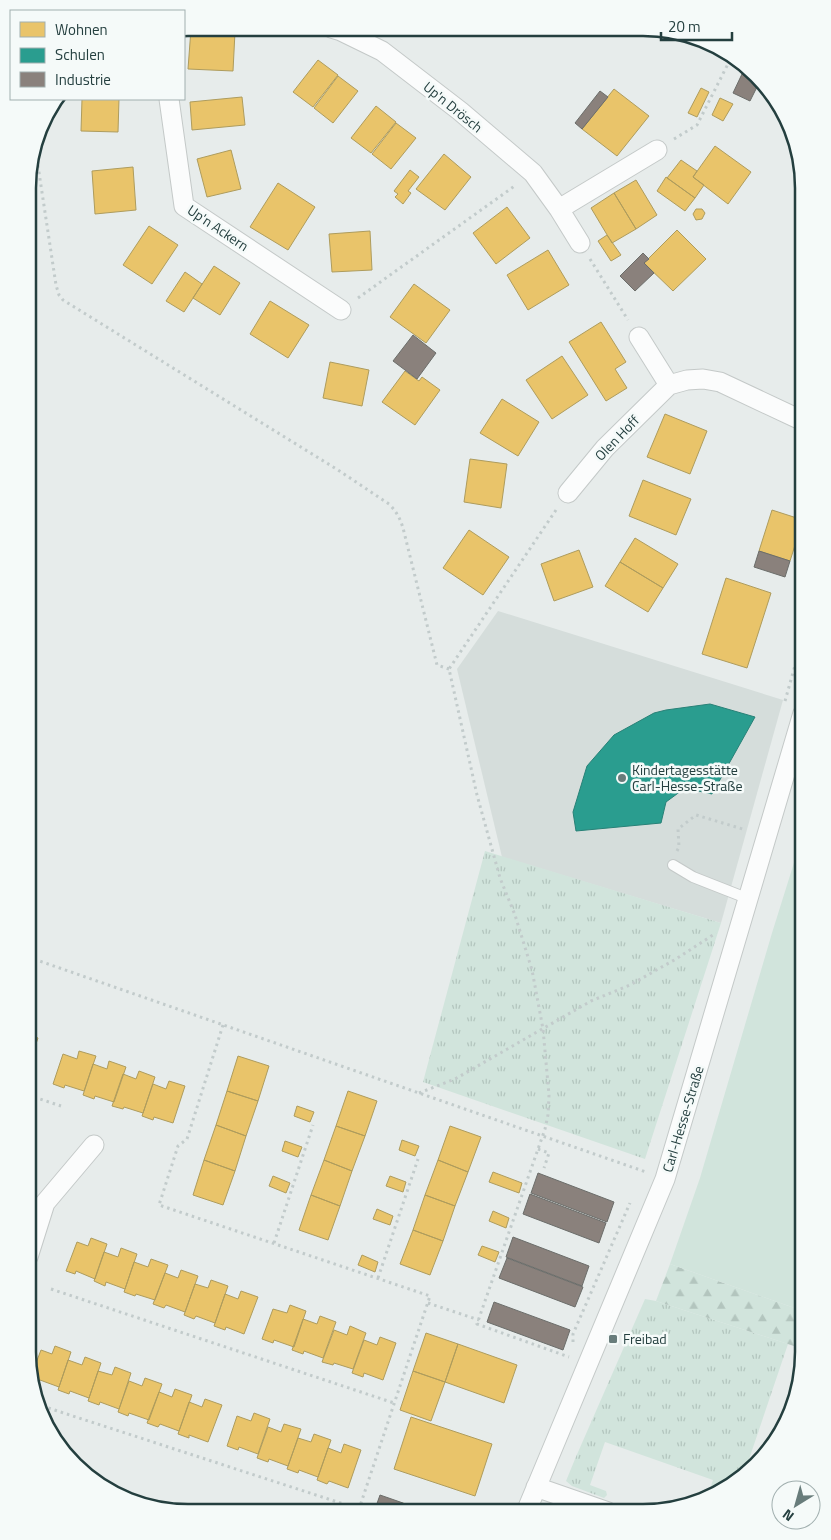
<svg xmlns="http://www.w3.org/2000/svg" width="831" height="1540" font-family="'Titillium Web',sans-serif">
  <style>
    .built { fill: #d5dddb }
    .grass { fill: url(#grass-tufts) }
    .forest { fill: url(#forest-firs) }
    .garden { fill: #d1e4dc }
    .homes { fill: #e9c46a; stroke: #ae9c5d }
    .schools { fill: #2a9d8f; stroke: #288177 }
    .industry { fill: #8a817c; stroke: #6b6d6a }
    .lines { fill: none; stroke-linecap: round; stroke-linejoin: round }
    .service-casing { stroke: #c4c9c8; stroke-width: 12 }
    .minor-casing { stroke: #c4c9c8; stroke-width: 21 }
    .path { stroke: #c2cbcb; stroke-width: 3; stroke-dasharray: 2.5 4; stroke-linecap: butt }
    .service { stroke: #fbfcfc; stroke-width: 10 }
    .minor { stroke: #fbfcfc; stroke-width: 19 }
    .poi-dot { fill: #687c7b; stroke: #f5faf9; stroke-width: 2 }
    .labels { text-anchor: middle; stroke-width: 5; stroke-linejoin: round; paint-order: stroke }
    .street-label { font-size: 14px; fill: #243f3f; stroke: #f5faf9 }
    .poi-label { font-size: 14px; fill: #243f3f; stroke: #f5faf9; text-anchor: start }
    .rim { fill: none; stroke: #243f3f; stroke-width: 2.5 }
  </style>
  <defs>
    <pattern id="grass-tufts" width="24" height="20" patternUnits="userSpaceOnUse" patternTransform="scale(1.25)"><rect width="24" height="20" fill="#d1e4dc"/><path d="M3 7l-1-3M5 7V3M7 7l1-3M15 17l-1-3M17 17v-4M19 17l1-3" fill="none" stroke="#b3c5be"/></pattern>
    <pattern id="forest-firs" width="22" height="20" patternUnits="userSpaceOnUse" patternTransform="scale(1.25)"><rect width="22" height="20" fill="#d1e4dc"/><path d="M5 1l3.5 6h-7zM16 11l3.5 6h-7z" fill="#b3c5be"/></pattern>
  </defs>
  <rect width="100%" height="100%" fill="#e7eceb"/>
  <!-- built -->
  <path class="built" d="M498,611L783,700L721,923L502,857L457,669Z"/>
  <!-- grass -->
  <path class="grass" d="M485,851L721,923L645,1159L423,1082Z
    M645,1299L656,1301L788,1344L743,1477L707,1497L713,1480L605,1442L590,1485L606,1491L607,1495L604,1498L572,1486L566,1481L575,1459Z"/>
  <!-- forest -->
  <path class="forest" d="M670,1264L803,1311V1349L656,1301Z"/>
  <!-- garden -->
  <path class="garden" d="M803,834V1311L670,1264L700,1178L772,933Z"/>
  <!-- homes -->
  <path class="homes" d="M191,29L235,32L233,71L188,69Z
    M318,60L338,75L313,107L293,92Z
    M338,76L358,91L333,123L314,108Z
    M701,88L709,92L697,117L688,113Z
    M614,89L649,116L617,156L582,129Z
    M242,97L245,125L192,130L190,102Z
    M720,98L733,104L723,121L712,115Z
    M82,99H119L118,132L81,131Z
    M376,106L396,122L371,153L351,138Z
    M396,123L416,138L391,169L372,154Z
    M715,146L751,172L728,204L693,177Z
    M231,150L241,189L207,197L197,159Z
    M444,154L471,177L445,210L416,189Z
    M681,160L697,171L693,177L704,185L695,198L667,178Z
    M133,167L136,210L95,214L92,171Z
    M410,170L419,177L408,191L411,193L403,204L395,197L398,194L394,191Z
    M666,177L695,198L685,211L657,191Z
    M636,180L657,215L636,229L614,193Z
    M278,183L315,207L288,250L250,227Z
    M614,193L636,229L612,243L591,208Z
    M507,207L530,238L496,264L473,233Z
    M696,209H702L705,213L702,219L696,220L693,214Z
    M149,226L178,245L152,284L123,265Z
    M677,230L706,259L673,291L644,263Z
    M370,231L372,270L332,272L329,234Z
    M607,235L621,255L611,261L598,241Z
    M548,250L569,285L528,310L507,275Z
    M214,266L240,283L220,315L193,298Z
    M185,272L202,284L184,312L166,301Z
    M414,284L450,310L426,343L390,317Z
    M270,301L309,325L288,358L250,334Z
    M601,322L626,362L615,369L627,388L606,401L569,342Z
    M562,356L588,395L552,419L526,380Z
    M330,362L369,370L362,406L323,398Z
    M405,371L419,381L422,377L440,390L415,425L382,402Z
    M502,399L539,422L518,456L480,433Z
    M665,414L707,431L690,474L647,457Z
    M470,459L507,464L501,508L464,502Z
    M643,480L691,499L676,535L629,516Z
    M772,510L803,520L790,561L759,551Z
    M469,530L509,557L483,595L443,568Z
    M635,538L678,564L663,588L620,562Z
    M579,550L593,587L554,601L541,564Z
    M620,562L663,588L648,612L605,586Z
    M726,578L771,593L747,668L702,654Z
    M28,1034L38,1038L28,1067Z
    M79,1051L96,1056L84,1091L65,1085L64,1088L53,1084L63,1054L77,1059Z
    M238,1056L269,1066L258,1101L227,1091Z
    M109,1061L126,1067L114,1102L95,1096L94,1099L83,1095L93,1064L107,1069Z
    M139,1071L155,1077L143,1113L124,1107L123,1109L112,1106L123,1074L136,1079Z
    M169,1081L185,1086L173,1123L154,1117L153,1120L142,1116L153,1084L166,1089Z
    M227,1091L258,1101L246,1136L216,1125Z
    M348,1091L377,1101L365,1136L336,1126Z
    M297,1106L314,1112L310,1122L294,1116Z
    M216,1125L246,1136L235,1171L204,1160Z
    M336,1126L365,1136L352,1171L324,1160Z
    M450,1126L481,1137L468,1172L438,1160Z
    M402,1140L419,1146L415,1156L399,1150Z
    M285,1141L302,1147L298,1157L282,1151Z
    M204,1160L235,1171L223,1205L193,1195Z
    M324,1160L352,1171L340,1206L311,1195Z
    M438,1160L468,1172L455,1206L425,1195Z
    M493,1172L522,1183L519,1193L489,1182Z
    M273,1176L290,1183L286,1193L269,1186Z
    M390,1176L406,1182L403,1192L386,1186Z
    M311,1195L340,1206L328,1240L299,1230Z
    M425,1195L455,1206L443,1241L413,1230Z
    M377,1209L393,1216L390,1225L373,1219Z
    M493,1211L509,1218L506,1228L489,1221Z
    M413,1230L443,1241L430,1275L400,1264Z
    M91,1238L107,1244L95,1279L76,1271L75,1274L66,1271L77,1242L88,1246Z
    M482,1246L499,1252L495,1262L478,1255Z
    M121,1248L137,1254L125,1289L106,1282L105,1286L94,1281L104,1252L118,1257Z
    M362,1255L378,1262L375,1272L358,1265Z
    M151,1259L168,1265L155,1300L136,1294L135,1296L124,1292L134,1262L148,1267Z
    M181,1270L198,1276L185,1312L166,1305L164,1308L153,1304L165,1273L178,1278Z
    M211,1280L228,1286L215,1323L196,1316L194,1319L184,1315L195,1284L208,1288Z
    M241,1291L258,1297L244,1334L226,1327L225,1330L214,1326L225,1294L238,1299Z
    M290,1305L306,1311L294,1347L274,1340L273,1343L262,1339L273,1309L287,1313Z
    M320,1316L336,1322L323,1358L304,1351L303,1354L292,1350L303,1319L317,1324Z
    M350,1326L366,1333L353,1369L334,1363L333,1365L322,1362L334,1330L347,1335Z
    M426,1333L458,1344L445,1382L413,1371Z
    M380,1337L396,1343L383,1380L364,1373L363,1377L352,1373L364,1340L377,1345Z
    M458,1344L517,1365L504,1403L445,1382Z
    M55,1346L71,1352L59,1387L40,1380L39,1383L32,1380L31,1376L41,1350L52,1354Z
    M85,1357L101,1363L89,1398L70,1391L69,1394L58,1390L68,1360L82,1365Z
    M115,1367L131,1373L119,1409L100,1402L99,1405L88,1401L98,1371L112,1375Z
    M413,1371L445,1382L431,1421L400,1410Z
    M145,1378L162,1384L149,1420L129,1413L128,1416L118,1412L129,1381L142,1386Z
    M175,1389L192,1395L179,1431L160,1424L158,1427L147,1423L159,1392L172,1397Z
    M205,1399L222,1405L208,1442L189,1435V1438L178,1434L189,1402L202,1407Z
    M254,1413L270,1419L258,1454L239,1447L238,1450L227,1446L237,1416L251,1421Z
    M411,1417L492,1444L475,1496L394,1469Z
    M284,1424L301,1429L288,1466L269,1459L268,1462L257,1458L268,1427L281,1432Z
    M314,1434L331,1440L318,1477L299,1470L298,1473L287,1469L298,1438L311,1442Z
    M344,1444L361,1450L348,1488L329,1481L327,1484L317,1480L328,1448L341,1453Z
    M403,1503L427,1512H400Z"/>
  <!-- schools -->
  <path class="schools" d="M710,704L755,717L712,794L685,788L666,802L661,823L576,831L573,812L587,766L614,735L654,713L666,710Z"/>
  <!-- industry -->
  <path class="industry" d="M742,74L759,83L750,101L733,93Z
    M600,91L608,97L582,129L575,123Z
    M643,253L649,259L644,263L654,273L635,291L620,276Z
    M413,335L436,353L417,379L393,361Z
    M759,551L790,561L785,577L754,567Z
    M538,1173L614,1202L607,1222L531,1193Z
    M530,1194L606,1223L599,1243L523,1214Z
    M513,1237L589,1266L582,1286L506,1257Z
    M507,1258L583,1287L575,1307L499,1278Z
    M494,1302L570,1330L563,1350L487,1322Z
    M380,1495L403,1503L399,1512H374Z"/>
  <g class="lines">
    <!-- service casing -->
    <g class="service-casing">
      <path id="service" d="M673,865L693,877L749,899"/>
    </g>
    <!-- minor casing -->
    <g class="minor-casing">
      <path id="minor" d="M331,28L341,31L382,51L460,111L533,173L559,209L580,243
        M169,99L184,206L341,310
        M559,209L657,150
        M639,337L669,385
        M568,493L605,448L669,385L687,380L703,379L720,382L803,421
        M28,1257L45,1203L94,1145
        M536,1487L608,1512
        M526,1512L665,1179L803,713"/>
    </g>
    <!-- path -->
    <path class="path" d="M674,139L697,125L731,58
      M35,146L56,285L59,295L63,300L338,470L389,504C399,514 402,523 405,536L437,665L449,669
      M590,259L628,320
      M358,298L516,185
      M556,510L449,669L477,795L500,878L515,915L532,970L543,1029L549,1095L548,1115L545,1129L477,1324L569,1357
      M785,701L803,637
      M677,851L679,847L678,829L696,815L746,830
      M28,957L646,1172
      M223,1025L187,1139L178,1146L159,1205L430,1296L358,1512
      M419,1093L455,1079L591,1001L630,985L676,959L716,933
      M28,1095L61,1106
      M538,1149L549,1153L544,1168
      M274,1243L313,1125
      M378,1278L418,1159
      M51,1289L394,1403
      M428,1303L479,1320
      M573,1342V1334L630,1203
      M36,1404L359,1509"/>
    <!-- service -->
    <use href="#service" class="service"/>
    <!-- minor -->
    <use href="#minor" class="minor"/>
  </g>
  <!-- markers -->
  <g class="poi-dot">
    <circle cx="622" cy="778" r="5"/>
    <rect x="608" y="1334" width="10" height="10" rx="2.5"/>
  </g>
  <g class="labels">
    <!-- street labels -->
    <g class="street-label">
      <text transform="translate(453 107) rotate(39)" y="5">Up'n Drösch</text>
      <text transform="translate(218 228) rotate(34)" y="5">Up'n Ackern</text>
      <text transform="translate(617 438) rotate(-46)" y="5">Olen Hoff</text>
      <text transform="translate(683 1119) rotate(-73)" y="5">Carl-Hesse-Straße</text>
    </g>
    <!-- poi labels -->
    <g class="poi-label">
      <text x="632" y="775">Kindertagesstätte<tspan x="632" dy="16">Carl-Hesse-Straße</tspan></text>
      <text x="623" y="1344">Freibad</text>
    </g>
  </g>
  <!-- crop -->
  <path d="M0 0H831V1540H0ZM188 36H643A152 152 0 0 1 795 188V1352A152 152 0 0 1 643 1504H188A152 152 0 0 1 36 1352V188A152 152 0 0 1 188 36Z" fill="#f5faf9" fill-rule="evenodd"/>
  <path class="rim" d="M188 36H643A152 152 0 0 1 795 188V1352A152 152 0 0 1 643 1504H188A152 152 0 0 1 36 1352V188A152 152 0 0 1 188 36Z"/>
  <!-- legend -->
  <rect x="10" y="10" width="175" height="90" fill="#f5faf9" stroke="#a1afaf"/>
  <rect x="20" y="22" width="25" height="15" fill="#e9c46a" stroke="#a1afaf"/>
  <text x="55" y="35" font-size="15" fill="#243f3f">Wohnen</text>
  <rect x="20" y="48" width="25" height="15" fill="#2a9d8f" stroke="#a1afaf"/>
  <text x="55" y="60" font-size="15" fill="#243f3f">Schulen</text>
  <rect x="20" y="72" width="25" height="15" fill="#8a817c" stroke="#a1afaf"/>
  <text x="55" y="85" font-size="15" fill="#243f3f">Industrie</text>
  <!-- north arrow -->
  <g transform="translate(796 1505) rotate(217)"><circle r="24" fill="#f5faf9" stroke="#a1afaf"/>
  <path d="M0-4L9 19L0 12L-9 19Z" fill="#687c7b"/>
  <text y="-8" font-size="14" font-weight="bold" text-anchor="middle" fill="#243f3f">N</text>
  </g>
  <!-- scale -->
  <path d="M661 32v8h71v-8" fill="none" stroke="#243f3f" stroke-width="2.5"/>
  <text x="668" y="32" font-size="15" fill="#243f3f" stroke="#f5faf9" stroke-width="4" paint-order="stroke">20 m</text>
</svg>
